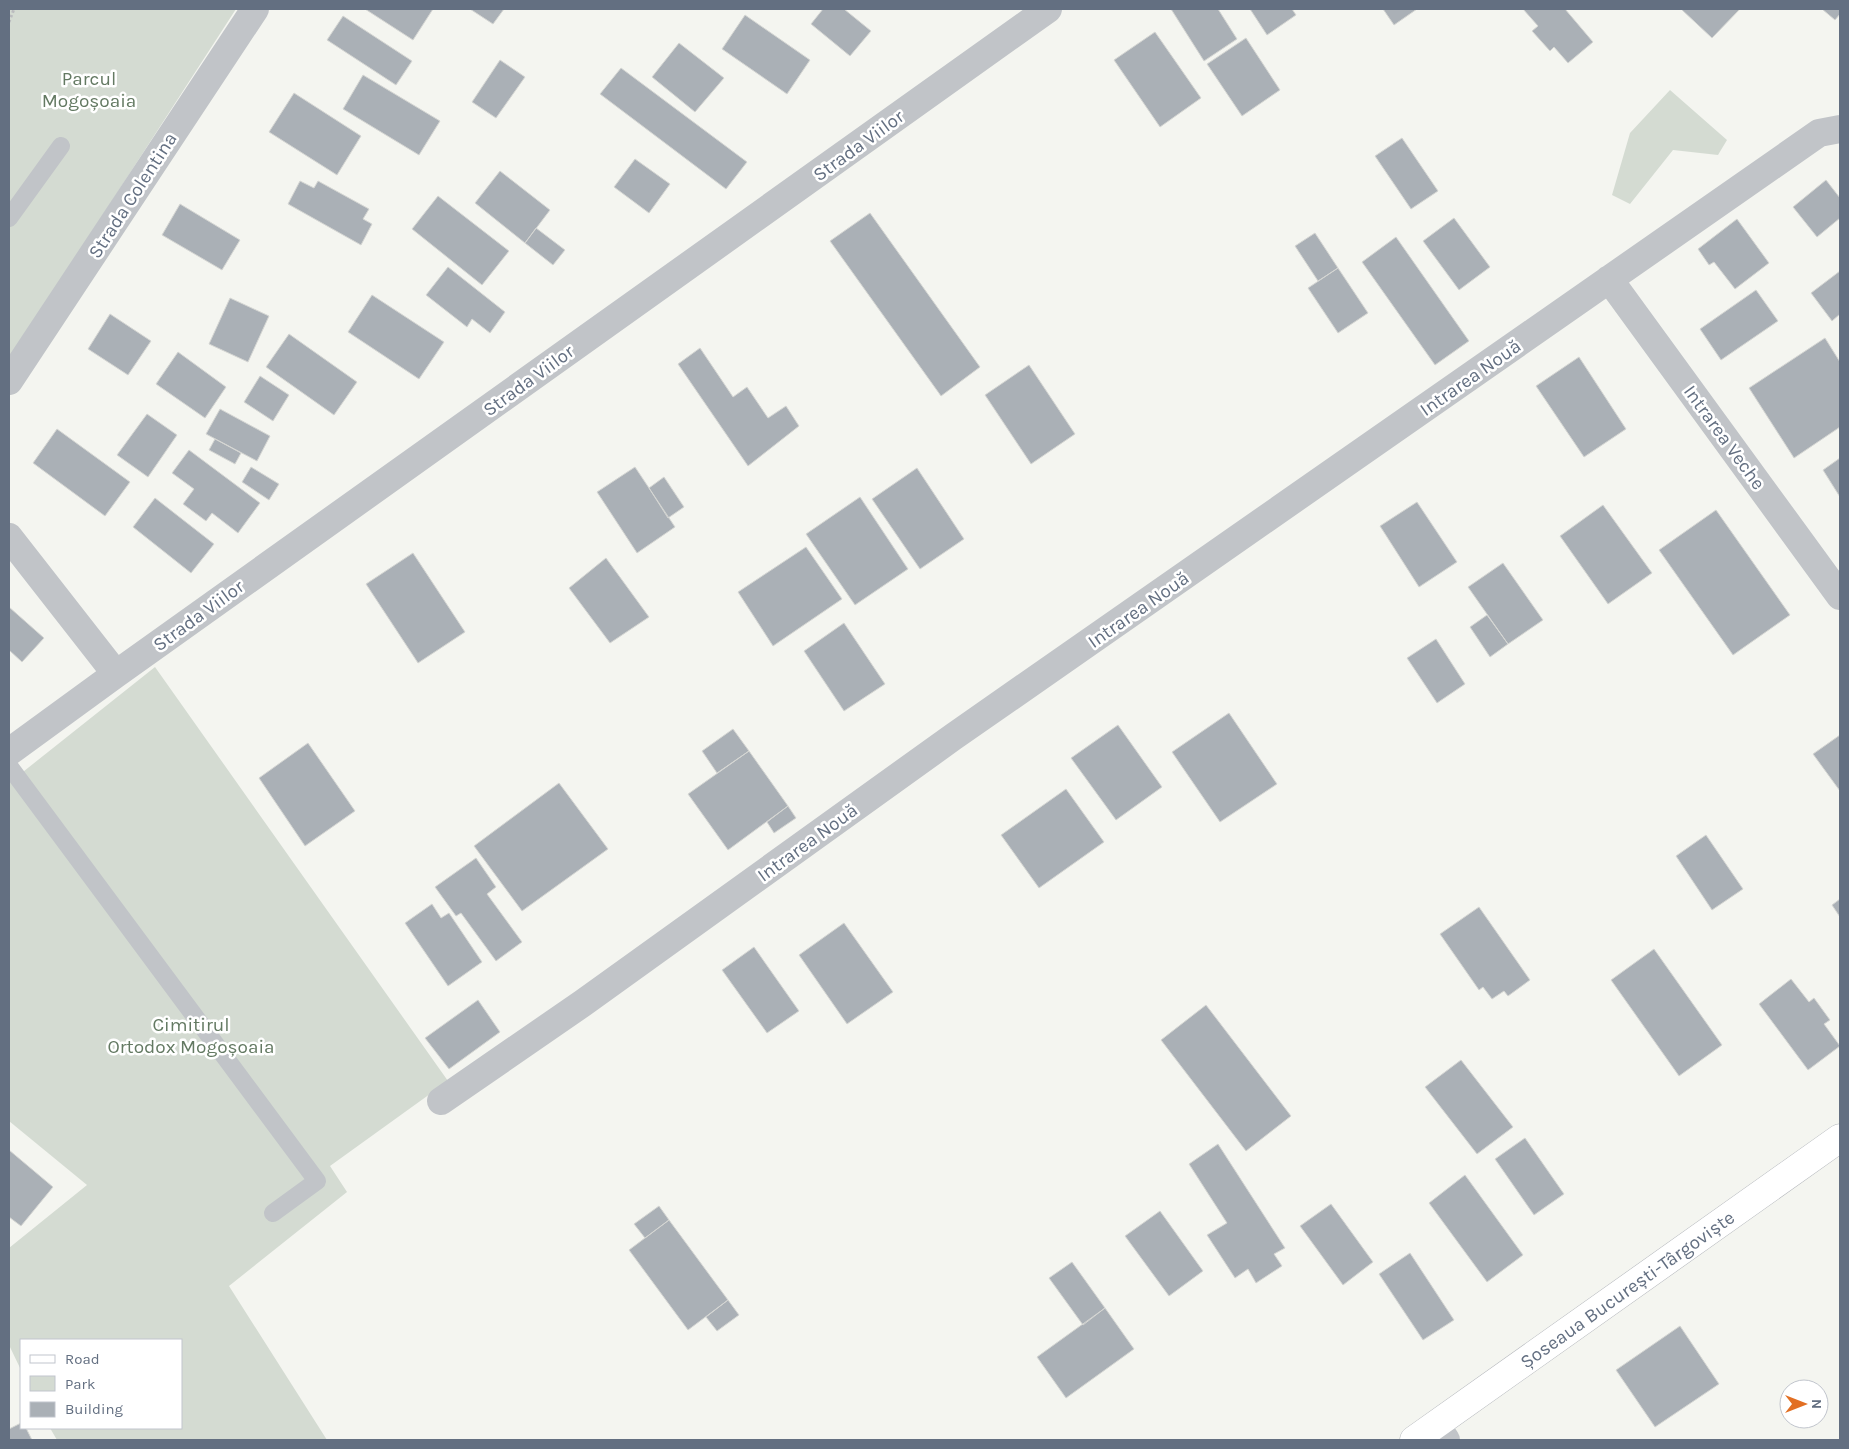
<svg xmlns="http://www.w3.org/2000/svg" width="1849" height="1449" font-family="Karla,sans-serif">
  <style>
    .green { fill: #d4dbd2 }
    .building { fill: #aab0b6; stroke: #d5d6d3 }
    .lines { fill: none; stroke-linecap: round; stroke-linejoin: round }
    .primary-casing { stroke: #b4b7bc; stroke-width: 29 }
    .path { stroke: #bbbcbf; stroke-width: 3; stroke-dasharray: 2.5 2.5; stroke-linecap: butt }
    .lane { stroke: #c1c4c8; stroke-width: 18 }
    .street { stroke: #c1c4c8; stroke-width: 28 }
    .primary { stroke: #fff; stroke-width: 28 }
    .labels { text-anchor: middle; stroke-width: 5; stroke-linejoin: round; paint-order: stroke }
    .park-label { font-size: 19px; fill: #637962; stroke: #fff }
    .street-label { font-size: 19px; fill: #636f81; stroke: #fff }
  </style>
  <rect width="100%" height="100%" fill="#f4f5f0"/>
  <!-- green -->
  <path class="green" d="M9,9H236L9,360Z
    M1670,90L1727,140L1718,155L1673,150L1630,204L1612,195L1630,133Z
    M155,667L448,1081L330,1166L347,1192L229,1286L327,1440H57L50,1428H181V1340H21V1370L9,1345V1248L87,1185L9,1121V783Z"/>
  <!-- building -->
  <path class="building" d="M365,9H433L413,40Z
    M470,9H504L493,24Z
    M823,9H844L871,31L850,56L811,24Z
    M1171,9H1218L1237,39L1204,61Z
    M1250,9H1292L1296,15L1267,35Z
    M1383,9H1417L1394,25Z
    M1523,9H1565L1593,42L1568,63L1554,47L1550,51L1532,31L1538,26Z
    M1681,9H1740L1712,38Z
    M1822,9H1840V14L1835,20Z
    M745,15L810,60L787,94L722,49Z
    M343,16L412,61L396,85L327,40Z
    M1155,32L1201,98L1160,127L1114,60Z
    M1246,38L1280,90L1242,116L1207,64Z
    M679,43L724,78L695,112L652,77Z
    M500,60L525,77L496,118L472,102Z
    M621,68L747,162L726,189L600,94Z
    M363,75L440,121L419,155L343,109Z
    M294,93L361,136L337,175L269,132Z
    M1402,138L1438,191L1411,209L1375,156Z
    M635,159L670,184L649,213L614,187Z
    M500,171L550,210L525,243L475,203Z
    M1826,180L1840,198V218L1817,237L1793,207Z
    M300,181L314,188L318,181L369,209L363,219L372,224L361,245L288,204Z
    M438,196L509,251L482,285L412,229Z
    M180,204L240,240L222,270L162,235Z
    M870,213L980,367L941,396L830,241Z
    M1454,218L1490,267L1459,290L1423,241Z
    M1737,219L1769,263L1735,289L1714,262L1709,265L1698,249Z
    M536,228L565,250L553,265L525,243Z
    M1315,233L1338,268L1318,281L1295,246Z
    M1396,237L1469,341L1435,365L1362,262Z
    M448,267L505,312L490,333L472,319L467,327L426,295Z
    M1338,268L1368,313L1338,333L1308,288Z
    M1840,271V314L1832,321L1811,293Z
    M1756,290L1778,321L1721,360L1700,329Z
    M372,295L444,342L419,379L348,332Z
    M230,298L269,316L248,362L209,344Z
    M110,314L151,341L128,375L88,349Z
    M289,334L357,382L334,415L266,367Z
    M1825,338L1840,362V427L1794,458L1749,388Z
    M700,348L733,397L747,387L768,418L786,406L799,426L748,466L678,364Z
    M178,352L226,387L205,418L156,384Z
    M1579,357L1626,429L1584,457L1536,386Z
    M1029,365L1075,434L1031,464L985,395Z
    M260,376L289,395L273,421L244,402Z
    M220,409L270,436L257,461L206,434Z
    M147,414L177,435L148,477L117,455Z
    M57,429L130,482L105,516L33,463Z
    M215,439L241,453L235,464L209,450Z
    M189,450L260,503L238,533L212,513L206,521L183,504L194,489L172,473Z
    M1840,458V497L1823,470Z
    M251,467L279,484L269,500L242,482Z
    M635,467L675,527L637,553L597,492Z
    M917,468L964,539L920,569L872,499Z
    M664,477L684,507L668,518L649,488Z
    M860,497L908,569L855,605L806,534Z
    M155,498L214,544L191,573L133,527Z
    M1417,502L1457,562L1419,587L1380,526Z
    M1603,505L1652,573L1608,604L1560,536Z
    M1716,510L1790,615L1733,655L1659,550Z
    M806,547L842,599L773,646L738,592Z
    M413,553L465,632L418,663L366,584Z
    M606,558L649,617L610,643L569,588Z
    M1503,563L1543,620L1508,644L1468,587Z
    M9,607L44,638L22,662L9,650Z
    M1487,615L1508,644L1490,657L1470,627Z
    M844,623L885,684L844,711L804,651Z
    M1436,639L1465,684L1437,703L1407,658Z
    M1229,713L1277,784L1220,822L1172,752Z
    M1118,725L1162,787L1116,820L1071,758Z
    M733,729L749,751L717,773L702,751Z
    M1840,735V791L1813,754Z
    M308,743L355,811L305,846L259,778Z
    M749,751L788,806L728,850L688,794Z
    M559,783L608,849L522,911L474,846Z
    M1066,789L1104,842L1039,888L1001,835Z
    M788,806L796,818L774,833L767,822Z
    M1706,835L1743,889L1712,910L1676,856Z
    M476,858L496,887L487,894L522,942L496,961L461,913L456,916L435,887Z
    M1840,899V917L1832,905Z
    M432,904L441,918L449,913L482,962L448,986L405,923Z
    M1479,907L1530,980L1508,996L1504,991L1492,999L1483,987L1479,990L1440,934Z
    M844,923L893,992L847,1024L799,955Z
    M754,947L799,1011L767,1033L722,970Z
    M1654,949L1722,1045L1679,1076L1611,980Z
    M1791,979L1809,1002L1814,998L1830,1020L1824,1024L1840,1046L1808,1070L1759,1004Z
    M478,1000L500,1032L449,1069L425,1038Z
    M1206,1005L1291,1116L1246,1151L1161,1040Z
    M1461,1060L1513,1127L1477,1154L1425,1087Z
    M1525,1138L1564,1194L1534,1215L1495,1159Z
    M1218,1144L1285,1248L1274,1254L1282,1266L1256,1283L1248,1269L1235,1278L1207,1235L1227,1223L1189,1164Z
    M9,1150L53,1187L21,1226L9,1217Z
    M1465,1175L1523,1255L1487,1282L1429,1203Z
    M1331,1204L1373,1262L1343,1285L1300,1226Z
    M659,1206L669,1220L645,1238L634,1224Z
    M1160,1211L1203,1271L1169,1296L1125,1236Z
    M669,1220L728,1300L688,1330L629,1250Z
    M1410,1253L1454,1320L1423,1340L1379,1274Z
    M1072,1262L1105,1308L1083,1325L1049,1278Z
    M728,1300L739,1315L717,1331L706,1317Z
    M1105,1308L1134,1349L1066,1398L1037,1357Z
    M1680,1326L1719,1384L1655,1427L1616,1370Z
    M21,1423V1428H26L32,1440H9V1429Z"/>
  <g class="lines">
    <!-- primary casing -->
    <g class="primary-casing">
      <g id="primary">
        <path id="s1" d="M1414,1440L1840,1138"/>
      </g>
    </g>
    <!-- path -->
    <path class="path" d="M9,22L14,9"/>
    <!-- lane -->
    <path class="lane" d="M9,218L61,146
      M9,766L317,1181L273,1213"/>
    <!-- street -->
    <path class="street" d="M1609,279L1840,596
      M9,381L255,9
      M9,537L116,674
      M9,752L116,674L1048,9
      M441,1101L583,1003L953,737L1819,133L1840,129
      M1436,1425L1446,1440"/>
    <!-- primary -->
    <use href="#primary" class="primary"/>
  </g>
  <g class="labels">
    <!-- park labels -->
    <g class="park-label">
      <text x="89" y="85">Parcul<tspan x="89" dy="22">Mogoșoaia</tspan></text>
      <text x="191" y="1031">Cimitirul<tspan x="191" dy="22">Ortodox Mogoșoaia</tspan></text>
    </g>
    <!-- street labels -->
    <g class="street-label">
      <text transform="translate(858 145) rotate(-36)" y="7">Strada Viilor</text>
      <text transform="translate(132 195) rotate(-57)" y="7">Strada Colentina</text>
      <text transform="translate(1470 377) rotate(-35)" y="7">Intrarea Nouă</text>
      <text transform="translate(528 380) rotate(-36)" y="7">Strada Viilor</text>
      <text transform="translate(1725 437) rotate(54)" y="7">Intrarea Veche</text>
      <text transform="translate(1138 609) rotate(-35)" y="7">Intrarea Nouă</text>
      <text transform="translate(198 615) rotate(-36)" y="7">Strada Viilor</text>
      <text transform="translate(807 842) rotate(-36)" y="7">Intrarea Nouă</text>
      <text dy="7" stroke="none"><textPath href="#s1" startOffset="261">Șoseaua București-Târgoviște</textPath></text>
    </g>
  </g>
  <!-- border -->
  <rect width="1849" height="1449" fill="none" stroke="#636f81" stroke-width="20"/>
  <!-- legend -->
  <rect x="20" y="1339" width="162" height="90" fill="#ffffff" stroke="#c1c5cd"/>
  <rect x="30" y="1355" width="25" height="8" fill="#ffffff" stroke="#c1c5cd"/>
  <text x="65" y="1364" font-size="15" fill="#636f81">Road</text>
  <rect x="30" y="1376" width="25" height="15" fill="#d4dbd2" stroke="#c1c5cd"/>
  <text x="65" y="1389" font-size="15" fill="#636f81">Park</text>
  <rect x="30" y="1402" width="25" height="15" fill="#aab0b6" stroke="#c1c5cd"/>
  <text x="65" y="1414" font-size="15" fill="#636f81">Building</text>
  <!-- north arrow -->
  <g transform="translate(1804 1404) rotate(90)"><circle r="24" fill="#ffffff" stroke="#c1c5cd"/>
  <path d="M0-4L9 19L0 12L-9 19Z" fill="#e26f23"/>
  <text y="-8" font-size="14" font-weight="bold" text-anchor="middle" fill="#636f81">N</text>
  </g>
</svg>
